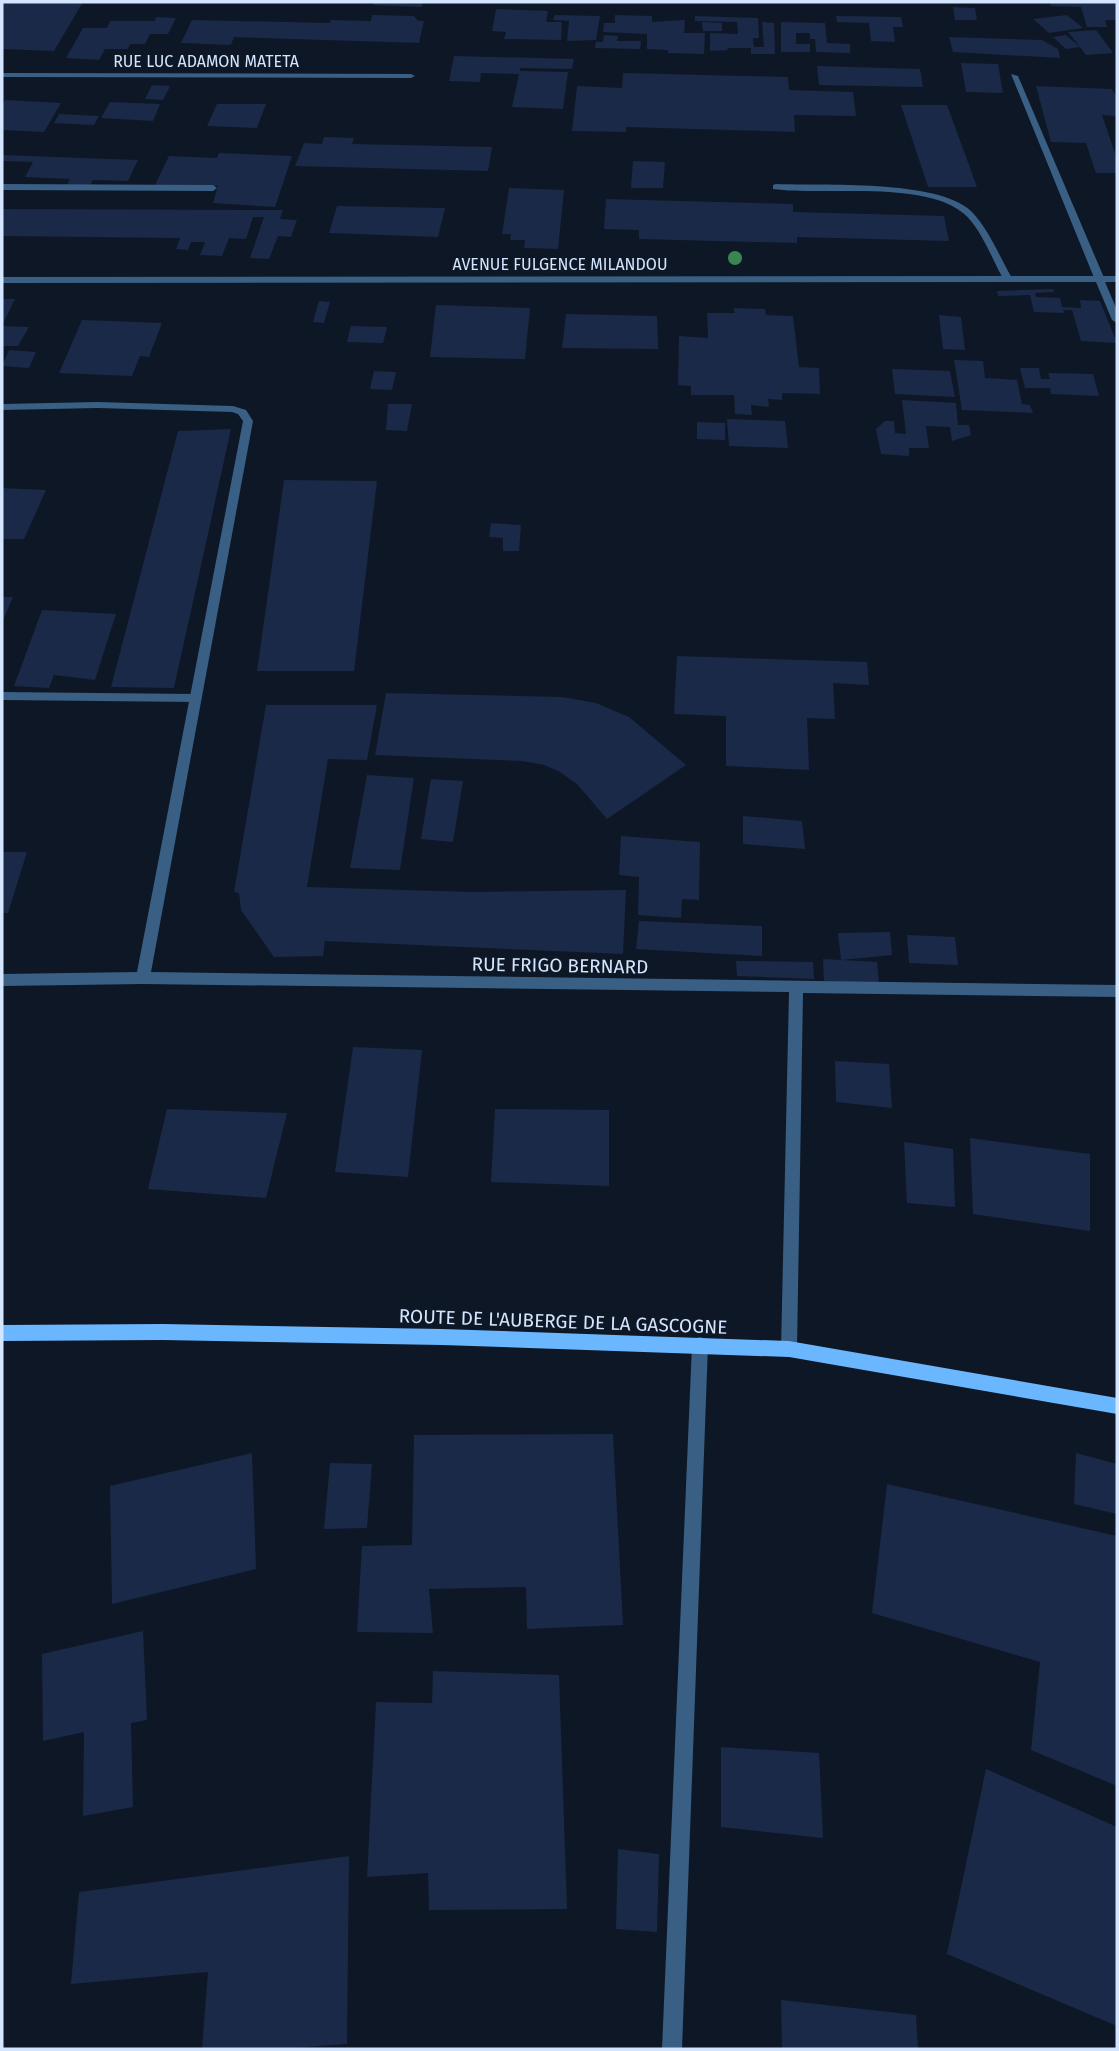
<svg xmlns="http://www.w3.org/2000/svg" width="1119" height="2051" font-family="'Fira Sans',sans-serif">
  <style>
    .building { fill: #1a2947 }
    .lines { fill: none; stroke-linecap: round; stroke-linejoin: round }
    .lane { fill: #395f85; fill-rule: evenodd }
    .street { fill: #395f85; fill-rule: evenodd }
    .secondary { fill: #6ab6ff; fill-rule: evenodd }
    .tree { fill: #398653 }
    .labels { text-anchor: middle; stroke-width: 7; stroke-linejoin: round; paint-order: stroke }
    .far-street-label { font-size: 16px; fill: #d3e5ff; stroke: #0e1725 }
    .street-label { font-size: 19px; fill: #d3e5ff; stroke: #0e1725 }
  </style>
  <rect width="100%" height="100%" fill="#0e1725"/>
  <!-- building -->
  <path class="building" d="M2,2H83L54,51L2,49Z
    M374,2H423L422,7L373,5Z
    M1050,2H1117V20H1105L1107,27H1087L1081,7L1051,6Z
    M953,7L975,8L977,20H955Z
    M496,9L548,11L546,22H562L561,40L504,39L506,32L492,31Z
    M372,15L414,16L418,21H424L419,43L234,37L231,45L181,43L192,20L330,23L331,20L371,21Z
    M555,15L600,16L596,40L567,41L569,21L553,20Z
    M615,15L652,16V22L685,20L684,33H705L704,54L668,53V50L647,49V34L603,32L604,23H615Z
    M1067,15L1083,28L1049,33L1033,19Z
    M695,16L758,18L759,38H753L754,47H764L762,22L774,23L775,54H751V48H727L728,50L710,51V33L738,34L737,22L695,21Z
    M836,16L901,17L903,27H893L895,42L871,41L869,23L837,22Z
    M156,17L176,18L168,34H150L145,44H130L128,49H105L99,60L66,58L83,28H107L110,21H155Z
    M702,22L722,23V31H703Z
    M781,22L825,23L827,43L850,44V53L816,52L815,39H810V33H796V44H810V52H781Z
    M1096,30L1113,53L1086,55L1080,47L1066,49L1053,37L1066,35L1080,47L1068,32Z
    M604,35L618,36L617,41H641L640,49L595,48L596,42H603Z
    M949,37L1042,40L1058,49L1060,58L953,52Z
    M454,56L574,59L572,69L520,68V71L568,72L563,109L512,107L519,74L481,73L480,82L449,81Z
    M961,63L998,64L1003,93L966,92Z
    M817,66L920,69L923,87L819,85Z
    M623,73L788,77L789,90L853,92L856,116L794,115L795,132L626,127V132L572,131L577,86L622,88Z
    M152,85L170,86L163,100L145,99Z
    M1036,86L1112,89L1117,98V116L1102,115L1117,159V173H1096L1086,143L1051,142Z
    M5,100L61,103L44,132L2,130V106Z
    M110,102L160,104L153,121L101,118Z
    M217,104H266L257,128L207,126Z
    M901,105H947L977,187H928Z
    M59,114L99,116L94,125L54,123Z
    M324,137L354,138L352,144L492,147L488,171L295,166L304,143L322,144Z
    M219,153L292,156L275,207L213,203L218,186L155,185L169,156L217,158Z
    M2,155L138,160L128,181L93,180L90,185H67L70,179L25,177L33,162L2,161Z
    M633,161L665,162L663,188H631Z
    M509,188L564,190L558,249L524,248L525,240H510L511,234H502Z
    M606,199L793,204V212L944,216L949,241L797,237V243L639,239V230L604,229Z
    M337,206L445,208L438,237L329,233Z
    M2,209L283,210L280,219L297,220L291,237L278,236L269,259L250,258L264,217H253L246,239L229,238L222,256L200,255L205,242H191L188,250L176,249L180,238L2,236Z
    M1053,289L1054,292L1035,293L1036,297L1060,298L1062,307L1081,308L1080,300L1100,301L1117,343L1081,341L1072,310H1063L1065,313L1034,312L1030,295L998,296L997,291Z
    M2,299H15L2,326L29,327L18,346H2Z
    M319,301L330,302L324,323L313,322Z
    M436,305L530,308L525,359L430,357Z
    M733,308L765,309L766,315L793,316L799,367L819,368L820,394L782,393V400L768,399L769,407L751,405L752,415L735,414L734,395H691V386L678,385L679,336L708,338L707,313H735Z
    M566,314L657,316L658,349L562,348Z
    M939,315L961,317L965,350L943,349Z
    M82,320L162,323L149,357L140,356L132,376L59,373Z
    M351,326L387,327L383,343L347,342Z
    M9,350L36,352L29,368L2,366Z
    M954,360L983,361L985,378L1017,380L1022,404L1030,405L1033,413L962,410Z
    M1020,368H1039L1041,379H1050L1048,373L1093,374L1099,396L1051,394L1050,388H1025Z
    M892,369L950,371L955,397L895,394Z
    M374,371L396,372L392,390L370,389Z
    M902,400L956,403L958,425H969L971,435L952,441L950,427L926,426L929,448H909V456L881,454L876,429L885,421H894L895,433L906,434Z
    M388,404H412L407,431L386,430Z
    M727,419L785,421L788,448L729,446Z
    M697,422L725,423V440L697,439Z
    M231,429L174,688L111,687L178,431Z
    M284,480L377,481L354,671H257Z
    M2,488L46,490L24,539H2Z
    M491,523L521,525L519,551H503V538L489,537Z
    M2,597H13L2,623Z
    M42,610L116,614L95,680L54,675L49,688L14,686Z
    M677,656L867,662L869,685L833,683L835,719L807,718L809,770L726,766V716L674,714Z
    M386,693L562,697L596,703L629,717L686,765L607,819L577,784L560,772L544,765L522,761L375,755Z
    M266,705H377L367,760L328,759L307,887L470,892L626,890L623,954L325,941L323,956L274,957L241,910L239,893L234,892Z
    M367,775L414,778L400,870L350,868Z
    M431,779L463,781L453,842L421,839Z
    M743,816L802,821L805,849L743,844Z
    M621,836L700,842L699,900L682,899L681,918L638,915L639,877L619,875Z
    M2,852H27L8,913H2Z
    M639,921L762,926V956L636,949Z
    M890,932L892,955L841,960L838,933Z
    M907,935L955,937L958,965L909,963Z
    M823,959L877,962L879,984L824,981Z
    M736,961L813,962L814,979L737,976Z
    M353,1047L422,1050L408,1177L335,1172Z
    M835,1061L889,1064L892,1108L836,1102Z
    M167,1109L287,1113L266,1198L148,1189Z
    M495,1109L609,1110V1186L491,1182Z
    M970,1138L1090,1154V1231L973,1214Z
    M904,1142L953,1149L955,1207L907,1203Z
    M613,1434L623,1625L527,1629L526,1587L429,1589L433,1633L357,1632L362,1546L412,1545L414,1435Z
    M252,1453L256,1569L112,1604L110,1486Z
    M1076,1453L1117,1464V1514L1074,1504Z
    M330,1463L372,1464L367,1528L324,1529Z
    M887,1484L1117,1536V1786L1031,1750L1040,1662L872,1613Z
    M143,1631L147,1720L131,1723L133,1807L83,1816L84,1732L43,1741L42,1654Z
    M433,1671L559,1675L567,1909L429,1910L428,1873L367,1877L376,1702L432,1703Z
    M721,1747L819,1753L823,1838L721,1827Z
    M986,1769L1117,1827V2026L947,1954Z
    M618,1849L659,1854L657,1932L616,1929Z
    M349,1856L347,2044L279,2049H202L208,1972L71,1984L79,1892Z
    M781,2000L916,2015L918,2049H782Z"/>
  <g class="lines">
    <!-- lane -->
    <path class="lane" d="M1011,74L1018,76L1105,280L1103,282L1095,280Z
      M2,184L213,185L217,188L213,191L2,190Z
      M776,184C822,186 937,179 971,211C989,229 1000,258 1013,280L1005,282C993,262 981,227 963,213C923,180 823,196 773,189V185Z
      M2,692L194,694L200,698L194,702L2,700Z"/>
    <!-- street -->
    <path class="street" d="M2,73L411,74L415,76L411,78L2,77Z
      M1117,276V282H1105L1117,310V323L1112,320L1096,282L2,283V277Z
      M98,402L233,406L246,410L253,421L151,972L1117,985V997L803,993L797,1349L795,1355L789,1357L783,1355L781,1349L789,992L143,984L2,986V974L137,972L243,421L238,414L232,412L98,408L2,410V404Z
      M700,1337L706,1339L708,1345L682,2049H662L692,1345L694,1339Z"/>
    <!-- secondary -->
    <path class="secondary" d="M163,1324L442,1329L789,1341L1117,1398V1414L789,1357L442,1345L163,1340L2,1341V1325Z"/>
  </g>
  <!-- trees -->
  <circle class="tree" cx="735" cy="258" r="7"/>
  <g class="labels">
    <!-- far-street labels -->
    <g class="far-street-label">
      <text x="206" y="67">RUE LUC ADAMON MATETA</text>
      <text x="560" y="270">AVENUE FULGENCE MILANDOU</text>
    </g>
    <!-- street labels -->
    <g class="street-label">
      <text transform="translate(560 965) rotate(1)" y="7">RUE FRIGO BERNARD</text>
      <text transform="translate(563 1321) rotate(2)" y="7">ROUTE DE L'AUBERGE DE LA GASCOGNE</text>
    </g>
  </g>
  <!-- border -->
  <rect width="1119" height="2051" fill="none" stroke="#d3e5ff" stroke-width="7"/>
</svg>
